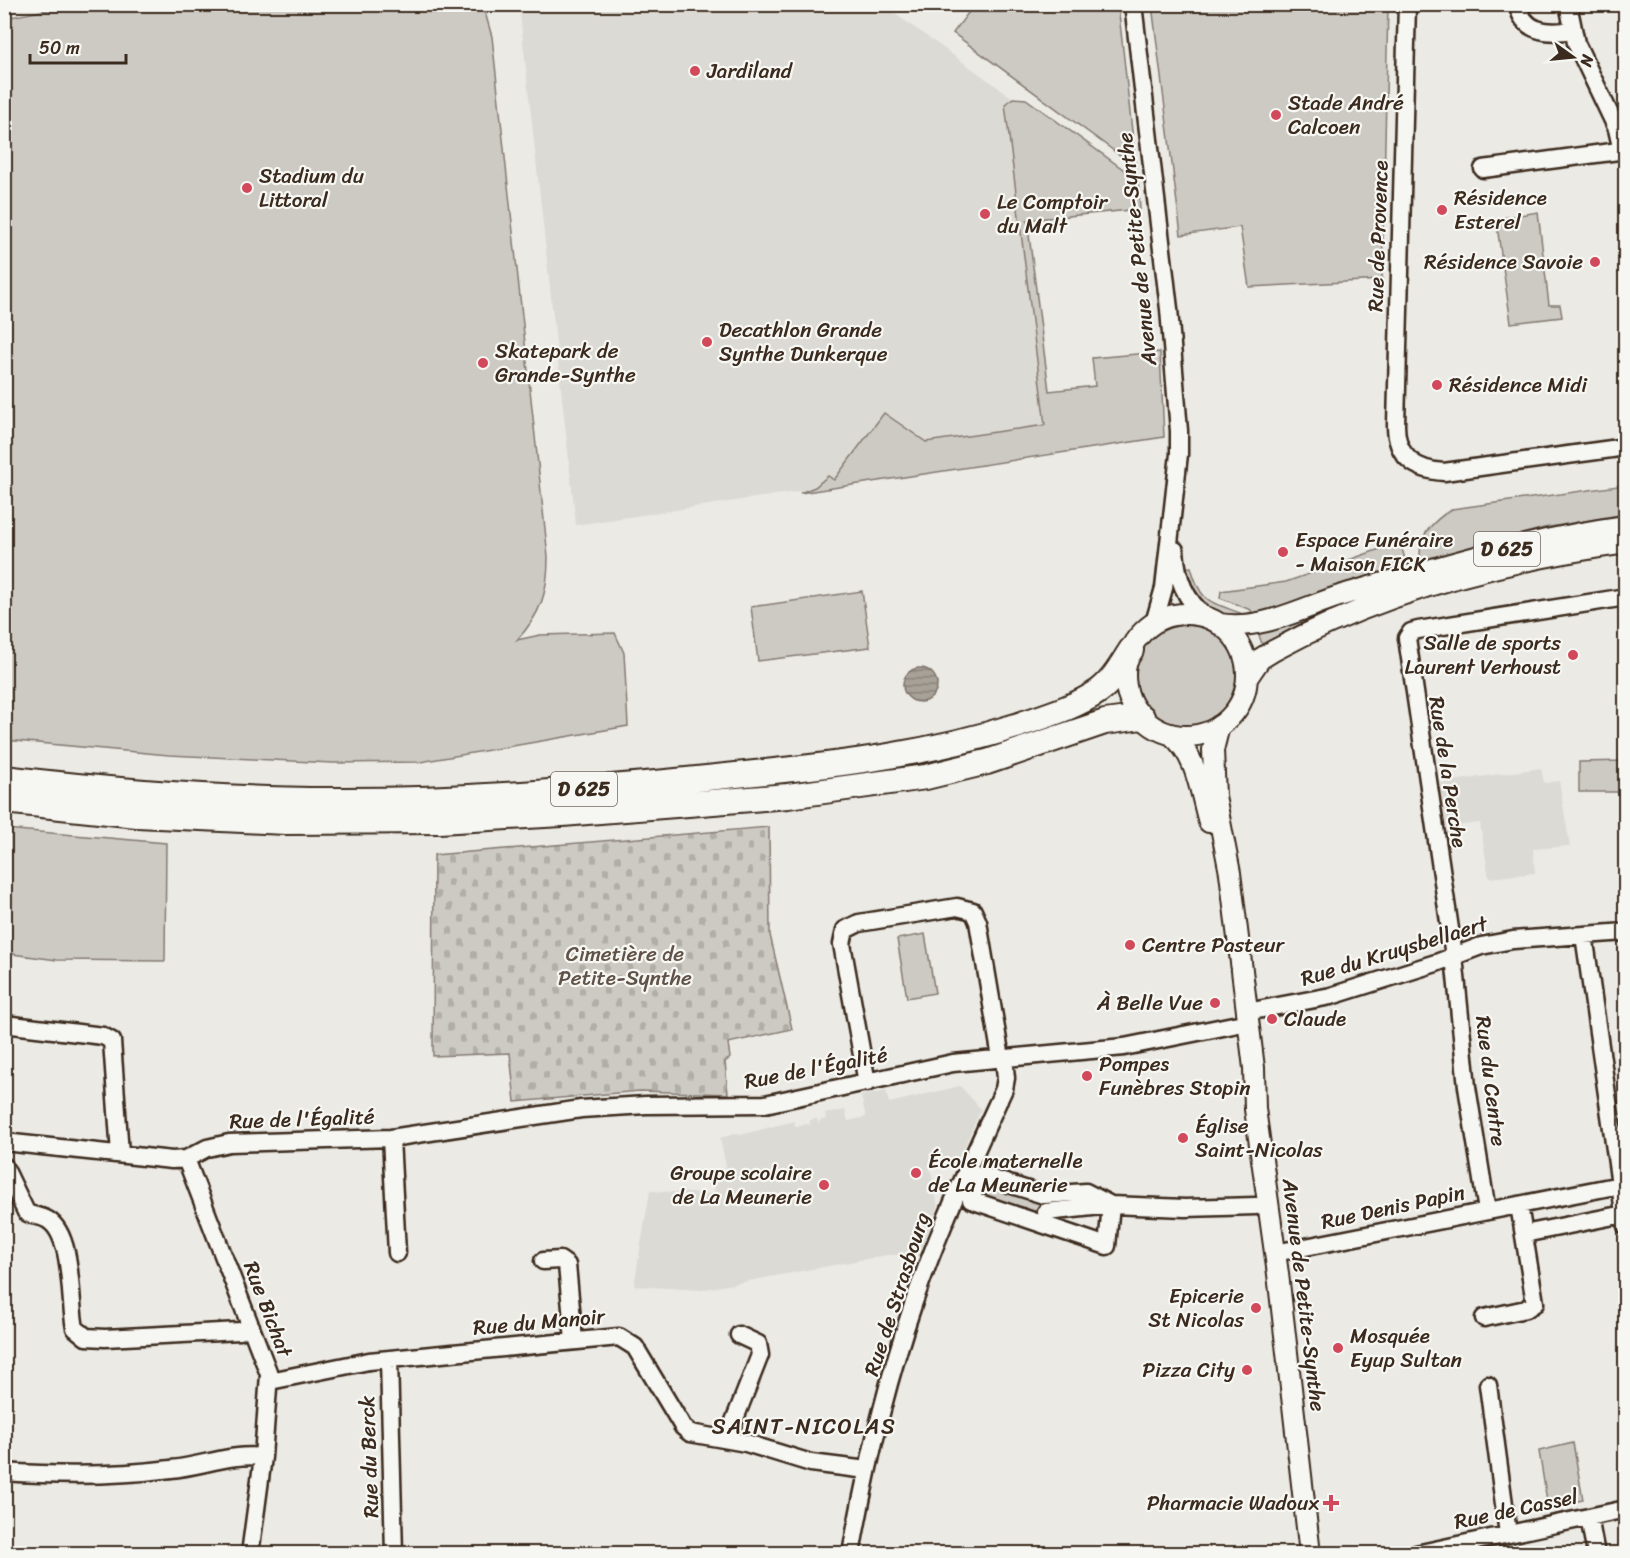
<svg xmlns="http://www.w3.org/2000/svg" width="1630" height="1558" font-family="Sriracha,sans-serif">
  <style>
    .built { fill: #dcdad4 }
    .green { fill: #cdcac4; stroke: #847a71; stroke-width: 1.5 }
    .cemetery { fill: url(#cemetery-stones); stroke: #847a71; stroke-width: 1.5 }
    .water { fill: url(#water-rules); stroke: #7c7167; stroke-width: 1.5 }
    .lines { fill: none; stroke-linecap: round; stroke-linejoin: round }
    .minor-casing { stroke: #3b2a1e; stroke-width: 21 }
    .major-casing { stroke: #3b2a1e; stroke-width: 24 }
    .highway-casing { stroke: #3b2a1e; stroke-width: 28 }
    .minor { stroke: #f6f6f2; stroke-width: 16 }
    .major { stroke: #f6f6f2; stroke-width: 20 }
    .highway { stroke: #f6f6f2; stroke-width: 24 }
    .poi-dot { fill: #d1495b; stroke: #f6f6f2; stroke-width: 2 }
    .labels { text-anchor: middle; stroke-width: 4.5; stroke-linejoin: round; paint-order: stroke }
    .shield { fill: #f6f6f2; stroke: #73675e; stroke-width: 1.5 }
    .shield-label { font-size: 20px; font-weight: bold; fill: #3b2a1e }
    .poi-label { font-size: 21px; fill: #3b2a1e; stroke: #f6f6f2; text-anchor: start }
    .street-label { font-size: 21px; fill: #3b2a1e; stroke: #f6f6f2 }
    .park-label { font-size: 21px; fill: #605248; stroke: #f6f6f2 }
    .neighbourhood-label { font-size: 22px; letter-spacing: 1.5px; fill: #3b2a1e; stroke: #f6f6f2 }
  </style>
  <defs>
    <pattern id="cemetery-stones" width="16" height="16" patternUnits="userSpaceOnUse" patternTransform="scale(1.5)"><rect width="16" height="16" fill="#cdcac4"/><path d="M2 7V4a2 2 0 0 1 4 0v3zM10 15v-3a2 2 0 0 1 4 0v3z" fill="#b1aea8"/></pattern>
    <pattern id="water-rules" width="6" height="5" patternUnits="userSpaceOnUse" patternTransform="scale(1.5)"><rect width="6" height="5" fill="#a8a198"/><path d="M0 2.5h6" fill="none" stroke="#8a837b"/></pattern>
  </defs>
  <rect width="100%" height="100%" fill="#ebeae5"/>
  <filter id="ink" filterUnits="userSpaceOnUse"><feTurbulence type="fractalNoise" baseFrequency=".0167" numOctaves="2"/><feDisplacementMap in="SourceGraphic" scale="12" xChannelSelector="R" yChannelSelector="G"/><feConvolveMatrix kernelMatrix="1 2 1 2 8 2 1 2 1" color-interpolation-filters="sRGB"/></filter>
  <g filter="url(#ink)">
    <!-- built -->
    <path class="built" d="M519,5H883L1013,98L1058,452L576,525Z
      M1541,768L1544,783L1559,781L1570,846L1533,849L1535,873L1489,878L1480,823L1446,827L1439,783Z
      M960,1086L981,1109L959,1159L930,1166L938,1207L919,1255H887L701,1290L634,1286L650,1191L714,1194L715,1179L728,1176L720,1138L739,1133L740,1135L794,1121L795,1126L809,1124L810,1127V1120L817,1119L819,1125V1121L826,1119L825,1114L845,1110L848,1121L866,1117L861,1096L886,1091L889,1103Z"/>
    <!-- green -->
    <path class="green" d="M73,5H483L492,37L548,557C548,592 541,614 517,640L540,635L615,633L624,653L628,726L420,762L333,763L169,755L5,740V18Z
      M974,5H1118L1136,167L953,33Z
      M1152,5H1388L1382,280L1249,287L1240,227L1181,235Z
      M1013,98L1026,99L1138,180L1140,209L1027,220L1049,391L1095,386L1092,358L1160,352L1164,437L800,493L815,487L828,476L834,480L884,413L926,442L1045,425L1005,104Z
      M1538,212L1549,305H1560L1562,317L1511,323L1496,219Z
      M1625,485V514L1544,528L1421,561C1416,537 1433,521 1452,509Z
      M1400,542L1407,566L1252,617L1251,610L1220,598L1221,591L1286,582Z
      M1191,567C1201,604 1209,601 1243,614L1244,619L1224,617L1202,607L1182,568Z
      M1394,585L1263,647L1258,632Z
      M862,591L870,647L758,661L751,607Z
      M1136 675a50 50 0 1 1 100 0a50 50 0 1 1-100 0Z
      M1625,761V792H1579V762Z
      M5,829L166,843L165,961L57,960L5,953Z
      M925,934L935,993L907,998L897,939Z
      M986,1181L1040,1199L1043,1220L980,1199Z
      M1573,1443L1583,1500L1548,1507L1539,1451Z"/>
    <!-- cemetery -->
    <path class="cemetery" d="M769,827L770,935L792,1029L728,1043L730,1058L725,1062L728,1094L640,1091L515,1102L510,1053L433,1056L434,855Z"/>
    <!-- water -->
    <path class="water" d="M903 685a17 17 0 1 1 34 0a17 17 0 1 1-34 0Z"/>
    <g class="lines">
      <!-- minor casing -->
      <g class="minor-casing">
        <path id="minor" d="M1133,4L1169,309L1179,431V454L1164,588L1154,623
          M1407,4L1396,425C1396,457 1415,470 1444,472L1626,447
          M1518,4C1522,33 1549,34 1572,30
          M1568,4L1576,43L1617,129L1622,151
          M1483,169L1626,150
          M1175,550C1177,578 1184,599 1207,618
          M1584,935L1626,1226
          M1247,1012L1331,996L1436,963L1481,946L1513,940L1626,932
          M4,1024L103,1036L112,1041L120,1154
          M867,1083L842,944L845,930L859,923L957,907L973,911L978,922L1001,1058
          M391,1138L397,1253
          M4,1142L172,1160L186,1159L207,1148L229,1143L391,1138L581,1109L646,1105L765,1104L953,1063L1124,1047L1248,1022
          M186,1159L269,1374L263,1457L250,1554
          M4,1166L26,1212C32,1217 41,1215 48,1220C74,1236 69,1301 75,1328L86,1337L105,1338L240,1331L251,1326
          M980,1175L1044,1195L1086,1192L1111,1205L1107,1246L971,1200Z
          M1487,1211L1467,1087L1454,956L1407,638L1411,632L1418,630L1626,597
          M1046,1212L1111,1205L1185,1208L1256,1206
          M1524,1234L1624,1214
          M1275,1253L1620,1185
          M543,1261L560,1260L567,1265L574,1341
          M1484,1318L1526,1309L1535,1303L1519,1205
          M389,1359L394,1554
          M270,1381L369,1361L619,1337L635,1347L683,1427L690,1433L746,1443L811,1463L867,1470
          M1488,1385L1508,1534
          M727,1439L760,1355L758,1344L739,1335
          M4,1472C60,1476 116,1476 171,1469C202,1466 232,1453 263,1457
          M1589,1517L1596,1554
          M851,1554C866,1469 886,1384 914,1302C939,1229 972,1159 1004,1089L1006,1078L1004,1058
          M1416,1554L1626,1509"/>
      </g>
      <!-- major casing -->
      <g class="major-casing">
        <path id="major" d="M1125 675a61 61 0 1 1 122 0a61 61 0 1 1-122 0Z
          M1219,624C1265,631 1304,606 1346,594C1438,567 1530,539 1626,526
          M1247,678L1260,659L1273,651C1381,592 1504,560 1626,543
          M1219,726L1213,750L1215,796L1230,873L1254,1068L1255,1109L1278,1274L1310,1554
          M1172,735C1197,756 1200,791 1209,822"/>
      </g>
      <!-- highway casing -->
      <g class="highway-casing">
        <path id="highway" d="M4,778C113,791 221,800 330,800C472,801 614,788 755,773C845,764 932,753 1019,725C1045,716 1076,707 1099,691C1113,681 1122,664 1131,650
          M4,801L137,815L286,822L439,821L562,814L788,796L926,777L987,762L1105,722L1142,717"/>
      </g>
      <!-- minor -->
      <use href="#minor" class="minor"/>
      <!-- major -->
      <use href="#major" class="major"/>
      <!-- highway -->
      <use href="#highway" class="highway"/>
    </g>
  </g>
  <!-- markers -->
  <g class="poi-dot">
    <circle cx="695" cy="71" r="6"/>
    <circle cx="1276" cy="115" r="6"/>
    <circle cx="247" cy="188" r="6"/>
    <circle cx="1442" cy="210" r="6"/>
    <circle cx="985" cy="214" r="6"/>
    <circle cx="1595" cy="262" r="6"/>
    <circle cx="707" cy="342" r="6"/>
    <circle cx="483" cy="363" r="6"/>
    <circle cx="1437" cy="385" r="6"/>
    <circle cx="1283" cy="552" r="6"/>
    <circle cx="1573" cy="655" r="6"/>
    <circle cx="1130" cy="945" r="6"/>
    <circle cx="1215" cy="1003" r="6"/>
    <circle cx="1272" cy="1019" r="6"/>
    <circle cx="1087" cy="1076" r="6"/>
    <circle cx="1183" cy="1138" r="6"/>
    <circle cx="916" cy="1173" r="6"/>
    <circle cx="824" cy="1185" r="6"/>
    <circle cx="1256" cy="1308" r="6"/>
    <circle cx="1338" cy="1348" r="6"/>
    <circle cx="1247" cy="1370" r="6"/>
    <path d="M1328 1494h6v6h6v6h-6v6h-6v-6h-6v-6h6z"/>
  </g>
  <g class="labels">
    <!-- shield labels -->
    <g class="shield">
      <rect x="1474" y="532" width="66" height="34" rx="4.5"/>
      <rect x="551" y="772" width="66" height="34" rx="4.5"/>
    </g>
    <g class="shield-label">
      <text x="1507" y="556">D 625</text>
      <text x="584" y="796">D 625</text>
    </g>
    <!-- poi labels -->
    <g class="poi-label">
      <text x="707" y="78">Jardiland</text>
      <text x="1288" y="110">Stade André<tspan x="1288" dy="24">Calcoen</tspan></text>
      <text x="259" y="183">Stadium du<tspan x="259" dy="24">Littoral</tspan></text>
      <text x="1454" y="205">Résidence<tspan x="1454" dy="24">Esterel</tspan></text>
      <text x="997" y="209">Le Comptoir<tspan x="997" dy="24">du Malt</tspan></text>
      <text x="1583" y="269" text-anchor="end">Résidence Savoie</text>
      <text x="719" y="337">Decathlon Grande<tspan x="719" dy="24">Synthe Dunkerque</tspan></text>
      <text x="495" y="358">Skatepark de<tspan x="495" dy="24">Grande-Synthe</tspan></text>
      <text x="1449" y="392">Résidence Midi</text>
      <text x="1295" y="547">Espace Funéraire<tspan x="1295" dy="24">- Maison FICK</tspan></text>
      <text x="1561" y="650" text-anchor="end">Salle de sports<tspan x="1561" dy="24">Laurent Verhoust</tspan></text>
      <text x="1142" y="952">Centre Pasteur</text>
      <text x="1203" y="1010" text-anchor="end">À Belle Vue</text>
      <text x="1284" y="1026">Claude</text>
      <text x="1099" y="1071">Pompes<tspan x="1099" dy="24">Funèbres Stopin</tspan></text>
      <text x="1195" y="1133">Église<tspan x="1195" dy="24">Saint-Nicolas</tspan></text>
      <text x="928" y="1168">École maternelle<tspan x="928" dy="24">de La Meunerie</tspan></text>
      <text x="812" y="1180" text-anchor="end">Groupe scolaire<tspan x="812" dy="24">de La Meunerie</tspan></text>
      <text x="1244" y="1303" text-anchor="end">Epicerie<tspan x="1244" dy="24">St Nicolas</tspan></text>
      <text x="1350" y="1343">Mosquée<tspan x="1350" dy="24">Eyup Sultan</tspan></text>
      <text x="1235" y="1377" text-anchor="end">Pizza City</text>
      <text x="1319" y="1510" text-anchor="end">Pharmacie Wadoux</text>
    </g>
    <!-- street labels -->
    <g class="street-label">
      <text transform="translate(1378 236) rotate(-88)" y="7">Rue de Provence</text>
      <text transform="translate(1137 249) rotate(-96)" y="7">Avenue de Petite-Synthe</text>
      <text transform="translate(1448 772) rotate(81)" y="7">Rue de la Perche</text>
      <text transform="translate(1394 951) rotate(-17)" y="7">Rue du Kruysbellaert</text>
      <text transform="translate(816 1068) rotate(-11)" y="7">Rue de l'Égalité</text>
      <text transform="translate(1491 1081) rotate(83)" y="7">Rue du Centre</text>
      <text transform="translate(302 1119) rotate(-2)" y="7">Rue de l'Égalité</text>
      <text transform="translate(1393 1207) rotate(-12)" y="7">Rue Denis Papin</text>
      <text transform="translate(897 1294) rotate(-72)" y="7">Rue de Strasbourg</text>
      <text transform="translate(1304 1295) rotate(83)" y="7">Avenue de Petite-Synthe</text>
      <text transform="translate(268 1309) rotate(69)" y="7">Rue Bichat</text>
      <text transform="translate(539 1322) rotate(-5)" y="7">Rue du Manoir</text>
      <text transform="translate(369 1457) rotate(-92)" y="7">Rue du Berck</text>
      <text transform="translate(1516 1509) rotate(-12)" y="7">Rue de Cassel</text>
    </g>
    <!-- park labels -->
    <g class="park-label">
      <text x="625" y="961">Cimetière de<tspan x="625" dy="24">Petite-Synthe</tspan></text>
    </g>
    <!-- neighbourhood labels -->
    <g class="neighbourhood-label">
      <text x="804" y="1434">SAINT-NICOLAS</text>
    </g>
  </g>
  <!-- margin -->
  <rect width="1630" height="1558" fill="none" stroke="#f6f6f2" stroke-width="24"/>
  <rect x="12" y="12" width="1606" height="1534" fill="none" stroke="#3b2a1e" stroke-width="2" filter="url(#ink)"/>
  <!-- north arrow -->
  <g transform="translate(1573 57) rotate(105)" stroke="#f6f6f2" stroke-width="4.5" paint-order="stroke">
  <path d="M0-4.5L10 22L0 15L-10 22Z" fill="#3b2a1e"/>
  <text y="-9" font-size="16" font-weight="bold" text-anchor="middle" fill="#3b2a1e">N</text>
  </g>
  <!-- scale -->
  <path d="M30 54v9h96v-9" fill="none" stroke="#3b2a1e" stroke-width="3"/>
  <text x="39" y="54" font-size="18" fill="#3b2a1e" stroke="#f6f6f2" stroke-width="4.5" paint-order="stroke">50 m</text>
</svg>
